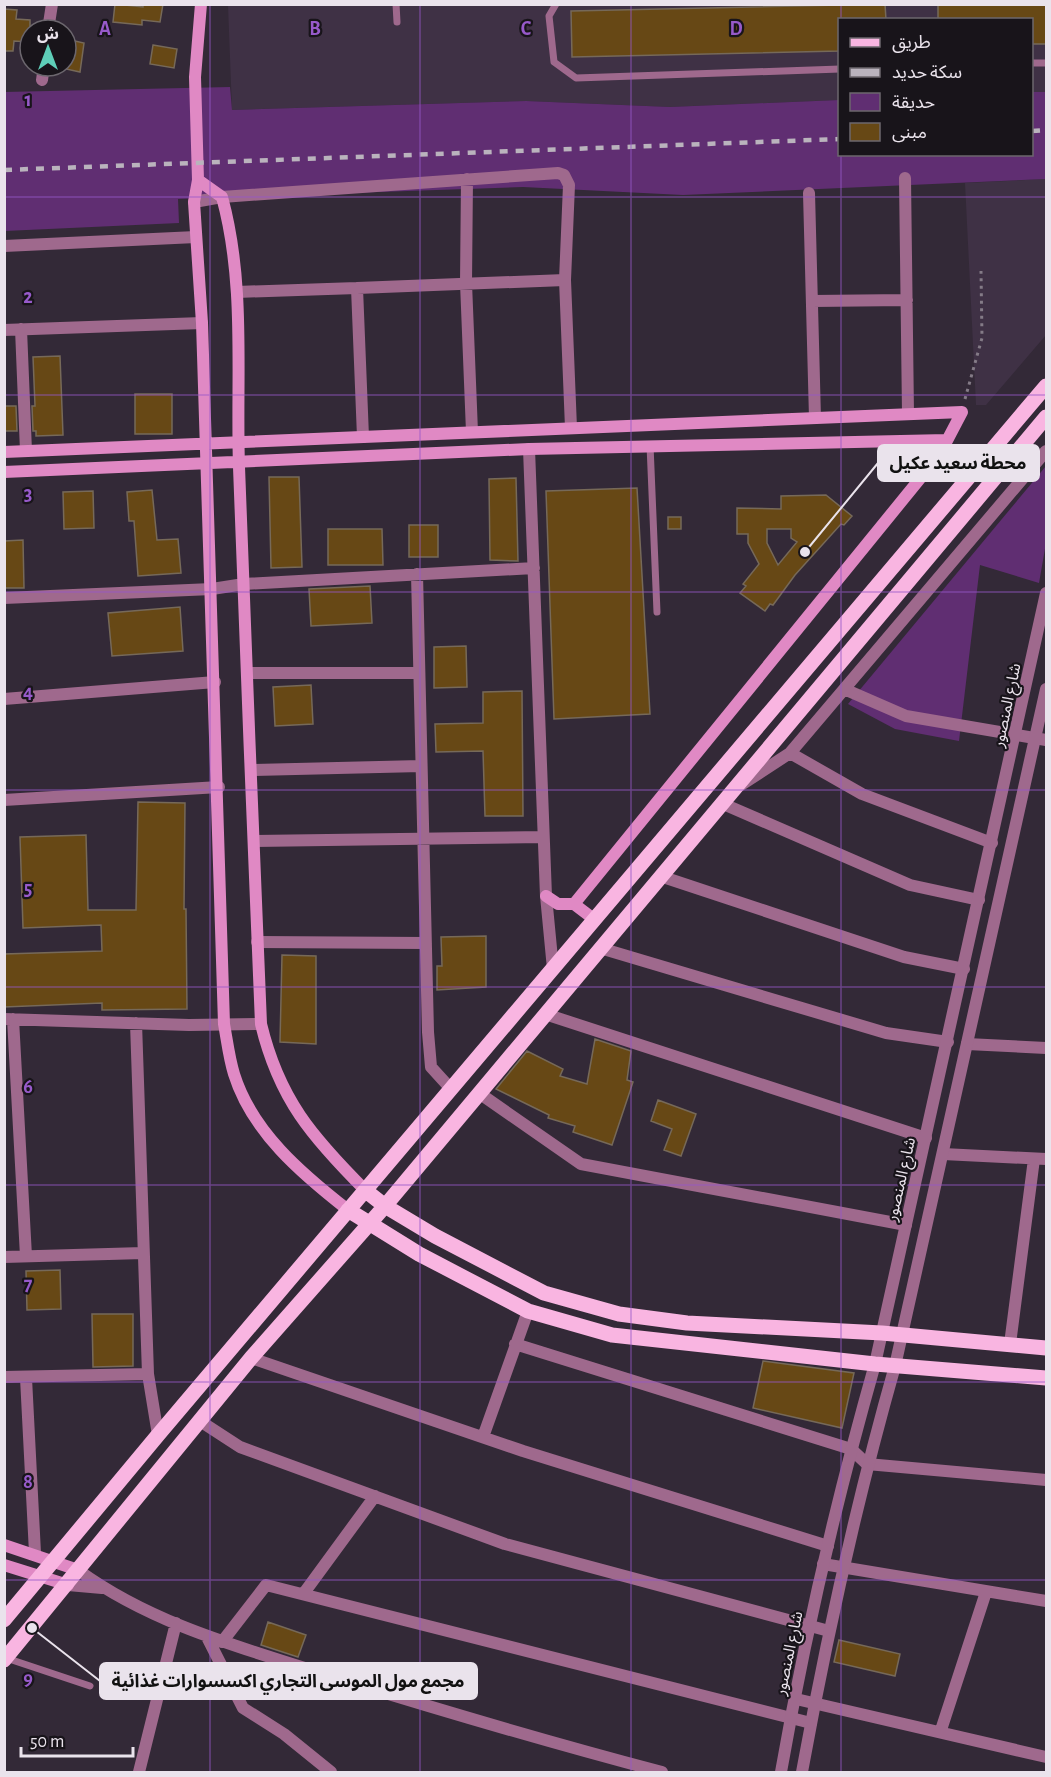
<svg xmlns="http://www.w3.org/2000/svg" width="1051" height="1777" font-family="'Alegreya Sans','Noto Sans Arabic',sans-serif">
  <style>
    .built { fill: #3f3145 }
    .green { fill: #602e72 }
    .building { fill: #674815; stroke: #766959; stroke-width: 1.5; fill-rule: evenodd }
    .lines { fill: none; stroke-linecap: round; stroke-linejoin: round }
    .path { stroke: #847b87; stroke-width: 3; stroke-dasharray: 3 4.5; stroke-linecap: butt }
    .service { stroke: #9f698d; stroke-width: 7 }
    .minor { stroke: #9f698d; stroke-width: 12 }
    .tertiary { stroke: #9f698d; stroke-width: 12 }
    .secondary { stroke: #e089c4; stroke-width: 12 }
    .primary { stroke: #f9b5e1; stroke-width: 15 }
    .rail { stroke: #bab3bd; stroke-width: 4.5; stroke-dasharray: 8 8; stroke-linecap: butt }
    .grid { fill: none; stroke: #975aca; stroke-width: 1.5; stroke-opacity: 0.55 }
    .labels { text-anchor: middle; stroke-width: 4.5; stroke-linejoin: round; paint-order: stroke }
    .street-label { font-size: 16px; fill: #eae3ec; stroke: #18141a }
    .grid-label { font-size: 20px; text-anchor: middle; font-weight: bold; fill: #975aca; stroke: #18141a; stroke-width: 4.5; stroke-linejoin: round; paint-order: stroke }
    .leader { fill: none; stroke: #eae3ec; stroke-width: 2 }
    .callout-dot { fill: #eae3ec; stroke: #18141a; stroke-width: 2 }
    .callout { fill: #eae3ec; stroke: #eae3ec; stroke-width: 2 }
    .callout-label { font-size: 18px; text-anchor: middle; font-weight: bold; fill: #111 }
  </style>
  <rect width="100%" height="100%" fill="#332937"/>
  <!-- built -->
  <path class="built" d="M228,5H1046V92H1032V20H840L839,100L670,107L526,101L232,110Z
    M1046,179V335L986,405H976L965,183Z"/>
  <!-- green -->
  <path class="green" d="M230,87L232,110L526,101L670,107L839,100L840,154H1032V92H1046V179L683,195L523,187L178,199L179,223L5,231L4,92Z
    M1046,466V543L1039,583L980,565L959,741L895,729L848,704Z"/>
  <!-- building -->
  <path class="building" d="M115,4L143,7V4H163L160,22L142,20V25L113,22Z
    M885,4L886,20H840V51L572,57L571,11Z
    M938,4H1047V44H1032V20H938Z
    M4,9L17,10L16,19L30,20V42L14,41L13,51H4Z
    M66,39L84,43L80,72L66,69Z
    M153,45L177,49L174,68L150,64Z
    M60,356L63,435L36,436V431H33L32,406H35L33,357Z
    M135,394H172V434H135Z
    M4,406H16L17,431H4Z
    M269,477H299L302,567L271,568Z
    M516,478L518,561L490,560L489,479Z
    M637,488L650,714L554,719L546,491Z
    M152,490L157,540L178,539L181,573L138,576L134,521H129L127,492Z
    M93,491L94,528L64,529L63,492Z
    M826,495L852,516L844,525L841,524L795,575L773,605L770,604L765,611L740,593L746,586L743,584L759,564L748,543V534H737V508L781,509V496ZM767,529H791V538L797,542L778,565L767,543Z
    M668,517H681V529H668Z
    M409,525H438V557H409Z
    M328,529H382L383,565H328Z
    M23,540L24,588H4V541Z
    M370,586L372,623L311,626L309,589Z
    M180,607L183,651L112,656L108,613Z
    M466,646L467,687L434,688V647Z
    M311,685L313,724L275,726L273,687Z
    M522,691L523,816H485L483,751L436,752L435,724L483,723V692Z
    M138,802L185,803L184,909H186L187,1009L102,1010V1003L4,1007V954L102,951L101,925L23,928L20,837L86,835L88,910H136Z
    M486,936V987L437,990V966H442L441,937Z
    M282,955L316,956V1044L280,1042Z
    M595,1039L631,1051L627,1080L633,1082L612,1145L573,1132L575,1126L548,1118L549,1115L496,1089L527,1051L563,1069L560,1076L587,1084Z
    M658,1100L696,1114L681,1156L664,1150L672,1129L651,1121Z
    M60,1270L61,1309L27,1310L26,1271Z
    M92,1314H133V1366L93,1367Z
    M763,1361L854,1373L842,1428L753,1408Z
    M268,1622L306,1635L298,1657L261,1645Z
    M839,1640L900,1654L895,1676L834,1662Z"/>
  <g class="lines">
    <!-- path -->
    <path class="path" d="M965,399L982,338L981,271"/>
    <!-- service -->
    <path class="service" d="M396,4L397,22
      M556,4L549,16L554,62L576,78L840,69
      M1032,63H1046
      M650,445L657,612
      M6,1658L90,1686"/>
    <!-- minor -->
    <path class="minor" d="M48,30L52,4
      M42,80L44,66
      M905,178L908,414
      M467,179L466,283L472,432
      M809,193L815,418
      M194,202L222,197L558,173L564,175L569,185L565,280L571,428
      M4,246L196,237
      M237,292L357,288
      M812,301L907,300
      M21,329L26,451
      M4,330L202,323
      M363,437L357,288L565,280
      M529,449L546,896L553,969
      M417,574L428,1032L431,1067L451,1089
      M4,598L212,589L244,584L534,568
      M247,673H419
      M844,689L906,716L1046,740
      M4,699L215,682
      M790,753L862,794L992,843
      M251,770L421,766
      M741,785L790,753L1046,451
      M4,800L219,787
      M721,803L910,885L979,900
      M254,841L543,837
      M660,876L904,957L964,969
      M257,942L426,943
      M600,948L886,1033L948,1042
      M545,1014L926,1138
      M4,1019L189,1025L261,1024
      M13,1019L26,1256
      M136,1023L148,1374L158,1435
      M967,1044L1046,1048
      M479,1093L581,1164L906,1225
      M943,1154L1046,1159
      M4,1257L143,1253
      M515,1344L851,1449L867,1464L1046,1480
      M1010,1344L1034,1159
      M251,1358L523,1451L828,1546
      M4,1377L148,1374
      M26,1378L35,1553
      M200,1421L240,1447L505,1544L829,1631
      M483,1437L528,1311
      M823,1564L1046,1601
      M78,1570C153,1625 246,1649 333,1677C443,1711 552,1743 662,1772
      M68,1585L102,1588
      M304,1593L375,1496
      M207,1637L243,1708L284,1734L331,1772
      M222,1642L266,1585L811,1723
      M796,1699L1046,1757
      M941,1730L986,1592
      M139,1772L176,1623"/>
    <!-- tertiary -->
    <path class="tertiary" d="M781,1772C805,1635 837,1498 875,1364L1046,593
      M802,1772C827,1635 857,1500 895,1366L1046,689"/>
    <!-- secondary -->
    <path class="secondary" d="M201,4L195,77L198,180L194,202L202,323L224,1024C227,1040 229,1058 234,1074C252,1132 302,1174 348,1210
      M198,180L222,197C246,284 236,377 239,467C246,653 253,838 261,1024C279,1099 312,1137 366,1191
      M4,452L962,412L940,454L574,904
      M4,472L529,449L947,440
      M546,896L558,904H574L595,920
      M4,1545L78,1570
      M4,1565L68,1585"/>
    <!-- primary -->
    <path class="primary" d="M366,1191L385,1206L435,1236L544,1293L619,1314L687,1323L882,1333L1046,1348
      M348,1210L419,1254L528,1311L612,1335L875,1364L1046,1378
      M4,1620L158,1435L1046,386
      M4,1660L251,1358L385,1206L1046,417"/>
    <!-- rail -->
    <path class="rail" d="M1032,131L1046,130
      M4,170L840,139"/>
  </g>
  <!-- grid -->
  <path class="grid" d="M210,4V1772M420,4V1772M631,4V1772M841,4V20M841,154V1772M4,197H1046M4,395H1046M4,592H1046M4,790H1046M4,987H1046M4,1185H1046M4,1382H1046M4,1580H1046"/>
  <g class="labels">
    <!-- street labels -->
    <g class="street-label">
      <text transform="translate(1006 705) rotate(-78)" y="6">شارع المنصور</text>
      <text transform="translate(900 1179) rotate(-77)" y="6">شارع المنصور</text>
      <text transform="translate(788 1653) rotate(-78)" y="6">شارع المنصور</text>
    </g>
  </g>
  <g class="grid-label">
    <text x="105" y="35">A</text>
    <text x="315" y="35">B</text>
    <text x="526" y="35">C</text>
    <text x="736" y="35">D</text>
    <text x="28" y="106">1</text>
    <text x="28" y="303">2</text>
    <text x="28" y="500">3</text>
    <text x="28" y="698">4</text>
    <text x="28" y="895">5</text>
    <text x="28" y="1093">6</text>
    <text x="28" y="1290">7</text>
    <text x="28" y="1488">8</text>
    <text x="28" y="1685">9</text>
  </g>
  <!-- callouts -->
  <path class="leader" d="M805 552L878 463M32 1628L100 1681"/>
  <g class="callout-dot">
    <circle cx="805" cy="552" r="6"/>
    <circle cx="32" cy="1628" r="6"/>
  </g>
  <g class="callout">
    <rect x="878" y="445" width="161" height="36" rx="6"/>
    <rect x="100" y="1663" width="377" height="36" rx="6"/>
  </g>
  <g class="callout-label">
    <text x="958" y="469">محطة سعيد عكيل</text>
    <text x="288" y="1687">مجمع مول الموسى التجاري اكسسوارات غذائية</text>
  </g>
  <!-- border -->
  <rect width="1051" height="1777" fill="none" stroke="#eae3ec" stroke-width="12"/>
  <!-- legend -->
  <rect x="838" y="18" width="195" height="138" fill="#18141a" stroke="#6c676e" stroke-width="1.5"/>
  <rect x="850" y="38" width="30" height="9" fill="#f9b5e1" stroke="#6c676e" stroke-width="1.5"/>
  <text x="892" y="48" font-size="18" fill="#eae3ec">طريق</text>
  <rect x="850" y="68" width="30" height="9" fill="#bab3bd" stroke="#6c676e" stroke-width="1.5"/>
  <text x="892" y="78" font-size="18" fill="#eae3ec">سكة حديد</text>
  <rect x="850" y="93" width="30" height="18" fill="#602e72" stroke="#6c676e" stroke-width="1.5"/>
  <text x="892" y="108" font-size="18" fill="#eae3ec">حديقة</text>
  <rect x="850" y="123" width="30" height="18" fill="#674815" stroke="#6c676e" stroke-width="1.5"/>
  <text x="892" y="138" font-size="18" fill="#eae3ec">مبنى</text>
  <!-- north arrow -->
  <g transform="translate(48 48)"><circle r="28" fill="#18141a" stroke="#6c676e" stroke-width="1.5"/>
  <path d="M0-4.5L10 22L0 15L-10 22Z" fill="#5eceb8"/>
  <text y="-9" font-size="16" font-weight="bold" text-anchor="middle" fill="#eae3ec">ش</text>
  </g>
  <!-- scale -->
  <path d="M21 1747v9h112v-9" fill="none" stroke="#eae3ec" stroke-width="3"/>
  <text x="30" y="1747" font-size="18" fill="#eae3ec" stroke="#18141a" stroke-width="4.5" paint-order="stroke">50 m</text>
</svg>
